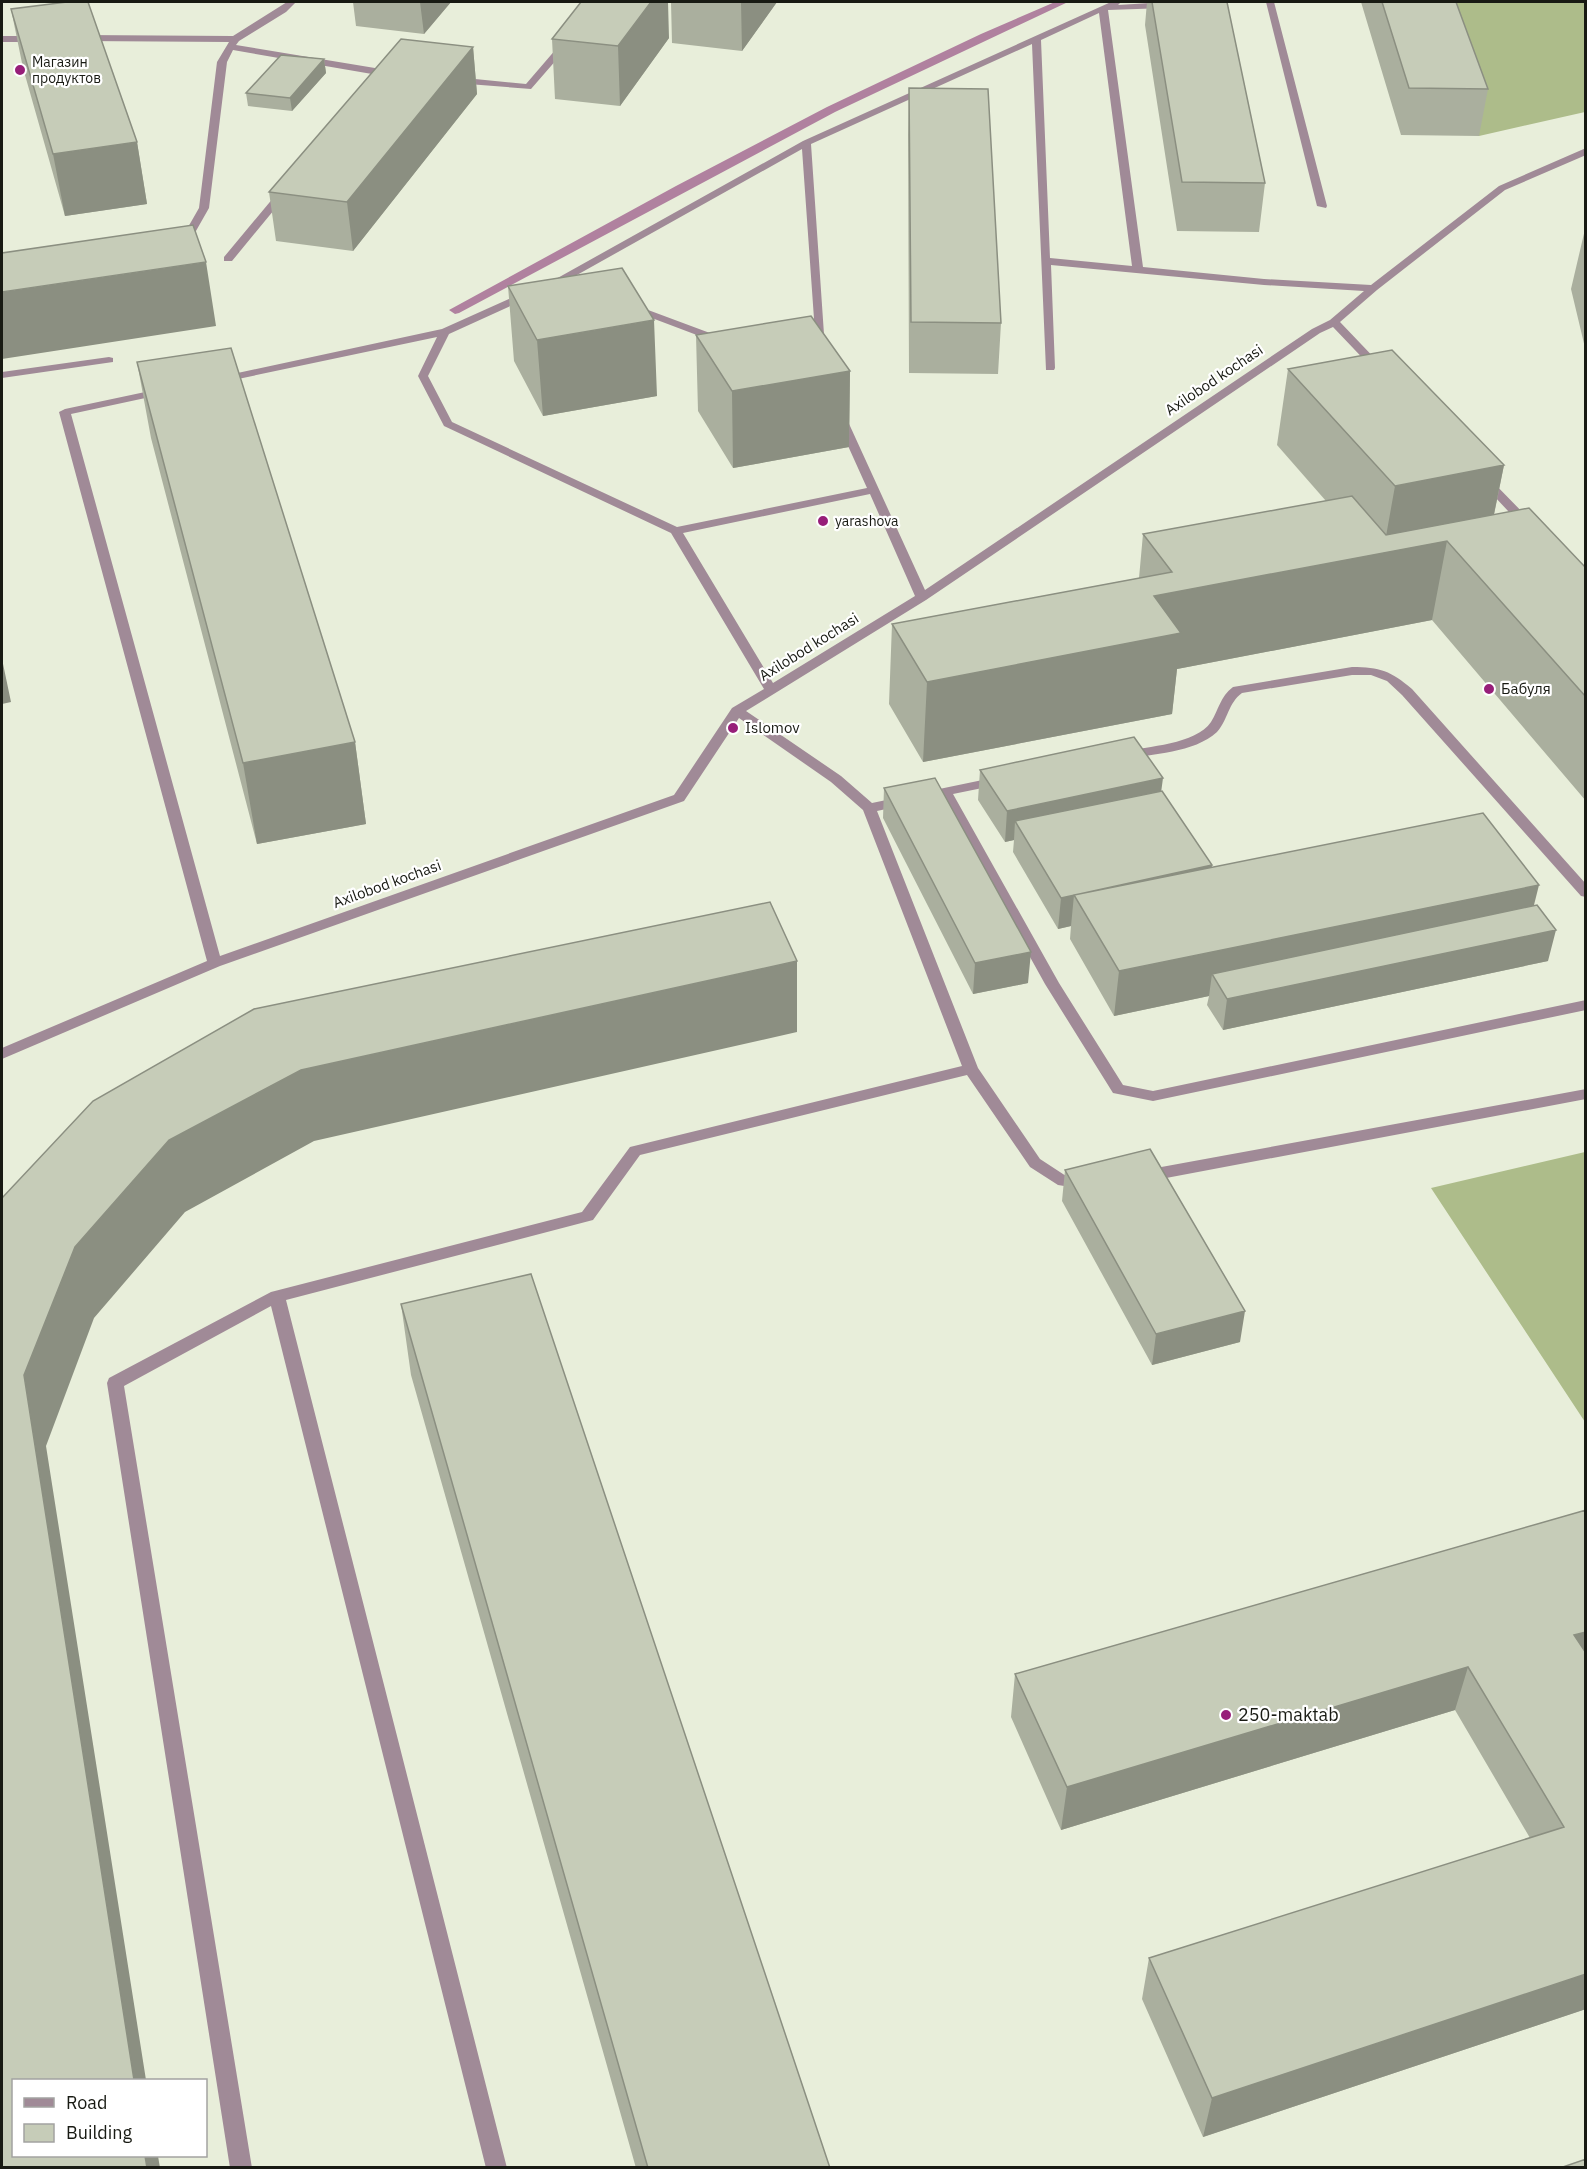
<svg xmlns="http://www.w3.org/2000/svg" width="1587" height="2169" font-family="'IBM Plex Sans',sans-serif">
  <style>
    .forest { fill: #adbc8a }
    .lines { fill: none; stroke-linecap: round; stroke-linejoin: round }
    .stream { fill: #b0819f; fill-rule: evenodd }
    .minor { fill: #a08a97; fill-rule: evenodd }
    .wall { fill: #aaaf9e }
    .shaded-wall { fill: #8b8f81 }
    .building { fill: #c6ccb8; stroke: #8b8f81; stroke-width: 1.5 }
    .poi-dot { fill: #971e79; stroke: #fff; stroke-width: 2 }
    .labels { text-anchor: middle; stroke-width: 4.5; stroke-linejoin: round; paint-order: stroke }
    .far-poi-label { font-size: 14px; fill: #181a13; stroke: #fff; text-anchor: start }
    .street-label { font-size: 15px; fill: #181a13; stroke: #fff }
    .poi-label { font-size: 15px; fill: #181a13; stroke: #fff; text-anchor: start }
    .near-poi-label { font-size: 18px; fill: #181a13; stroke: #fff; text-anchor: start }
  </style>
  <rect width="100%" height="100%" fill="#e8eeda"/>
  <!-- forest -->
  <path class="forest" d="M1433,2H1585V112L1479,136Z
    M1585,1152H1586L1585,1422L1431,1188Z"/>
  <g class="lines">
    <!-- stream -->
    <path class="stream" d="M1055,2H1068L835,112L459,313L455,314L449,310L676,186L827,107L981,34Z"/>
    <!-- minor -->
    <path class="minor" d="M287,2H296L286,12L239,41L236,45L393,71L398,74L393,77L372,74L233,50L227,62L209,208L188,245H180L179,243L199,208L217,62L229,42L82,41L77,38L82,35L233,36Z
      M1111,2H1121L1118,5L1166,2L1170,5L1166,8L1108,10L1143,267L1264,279L1371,285L1499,186L1586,148V155L1505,190L1377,290L1340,322L1382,366V370H1374L1333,327L1320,333L926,600L746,711L841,776L872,803L997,777L1002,778L1004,781L1002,784L953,794L1059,983L1123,1085L1153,1091L1586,1000V1010L1153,1101L1113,1093L1045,984L941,797L877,811L978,1068L1040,1159L1066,1176L1089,1179L1091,1183L1089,1187L1083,1189L1058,1185L1030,1167L967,1075L640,1155L593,1220L286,1300L507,2168H486L271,1306L124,1386L252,2168H230L107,1383L109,1378L271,1292L582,1212L630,1147L962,1066L863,810L831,782L739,718L684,801L220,966L2,1059V1048L207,961L59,412L65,409L164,388L170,391L164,394L71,414L220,956L674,795L732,708L764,689L671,533L444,426L418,376L437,337L219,383L214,380L219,377L442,329L522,293H530V297L449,334L428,376L452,422L677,527L867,488L835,417L841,414L845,415L925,590L1312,329L1330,320L1364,291L1264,285L1051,265L1055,368L1054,370H1046L1032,44L811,144L825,349L821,350L816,347L802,149L568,280L577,283V287H569L554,280L803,141ZM1099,13L1132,266L1050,258L1041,40ZM870,494L915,596L773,683L683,533Z
      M1266,2H1274L1327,206L1326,208L1317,206Z
      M2,36H37L42,39L37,42H2Z
      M563,41L571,43L531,89L455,83L450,80L455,77L526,84Z
      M279,191L288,193L232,261H224V257Z
      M632,304L726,339L727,341L722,344L718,343L628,309L627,307Z
      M109,357L113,358V362L2,378V372Z
      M1484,476L1488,477L1531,521V527H1523L1480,481L1478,479Z
      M1352,667C1380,667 1391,671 1412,689L1586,884V897L1581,896L1402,695L1387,681L1371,675H1352L1242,693C1228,703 1228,720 1217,732C1194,753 1152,754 1123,759L1116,755L1123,751C1147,747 1196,744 1211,722C1219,709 1220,697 1233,687Z
      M1586,1089V1099L1145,1182L1140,1180L1137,1176L1140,1172L1145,1170Z"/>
  </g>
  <!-- wall -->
  <path class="wall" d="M353,2H451L424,34L356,26Z
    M671,2H777L742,51L672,43Z
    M1147,2H1227L1265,183L1259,232L1177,231L1145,25Z
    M1361,2H1456L1488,89L1479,136L1401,135Z
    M11,9L137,142L147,204L65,216L23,68Z
    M669,38L620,106L555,99L552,39Z
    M473,47L477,94L353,251L276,241L269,192Z
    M324,59L326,73L292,111L248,106L246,93Z
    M909,88L1001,323L998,374L909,373L908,135Z
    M1586,225V352L1571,289Z
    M508,286L657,396L543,416L514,361Z
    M696,335L850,371L849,447L733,468L698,411Z
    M137,362L355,742L366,824L257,844L151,438Z
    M1288,369L1504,465L1494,515L1586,568V801L1432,620L1177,669L1172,714L923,762L889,704L892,624L1139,578L1143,534L1326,501L1277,445Z
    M980,770L1161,791L1212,867L1533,906L1548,961L1223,1030L1207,1005L1209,996L1114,1016L1070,939L1071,926L1058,929L1013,852L1014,840L1005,842L978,800Z
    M884,788L1028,983L973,994L883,818Z
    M1065,1170L1240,1342L1152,1365L1062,1201Z
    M401,1304L830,2168H636L411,1375Z
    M1586,1510V2009L1203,2137L1142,1999L1149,1958L1530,1838L1455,1710L1061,1830L1011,1717L1015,1674Z"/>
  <!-- shaded-wall -->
  <path class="shaded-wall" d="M420,2H451L424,34Z
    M651,2H668L669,38L620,106L618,46Z
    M741,2H777L742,51Z
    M473,47L477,94L353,251L347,202Z
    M324,59L326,73L292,111L290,98Z
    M137,142L147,204L65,216L53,154Z
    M206,262L216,326L2,359V292Z
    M654,320L657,396L543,416L537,340Z
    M850,371L849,447L733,468L732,391Z
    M1504,465L1488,543L1447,541L1432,620L1177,669L1172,714L923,762L927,682L1154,596L1383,553L1395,486Z
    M2,659L11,702L2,704Z
    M355,742L366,824L257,844L243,763Z
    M1163,778L1159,808L1015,821L1014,840L1005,842L1007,811Z
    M1212,865L1208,896L1074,895Z
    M1539,885L1528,929L1212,974L1209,996L1114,1016L1119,971Z
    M1074,895L1071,926L1058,929L1061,898Z
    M1556,930L1548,961L1223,1030L1227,999Z
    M1031,952L1028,983L973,994L975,963Z
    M797,961V1032L314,1141L185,1212L94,1318L46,1446L146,2080H134L24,1375L75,1247L169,1140L301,1070Z
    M1245,1311L1240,1342L1152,1365L1156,1334Z
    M1586,1632V1670L1574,1635Z
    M1468,1667L1455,1710L1061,1830L1067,1787Z
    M1586,1974V2009L1203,2137L1212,2098Z
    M145,2156H158L160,2168H147Z"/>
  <!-- building -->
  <path class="building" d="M67,2H88L137,142L53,154L11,9Z
    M581,2H651L618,46L552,39Z
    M1152,2H1227L1265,183L1182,182Z
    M1382,2H1456L1488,89L1409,88Z
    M401,39L473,47L347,202L269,192Z
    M281,55L324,59L290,98L246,93Z
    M909,88L988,89L1001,323L911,322Z
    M193,225L206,262L2,292V253Z
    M622,268L654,320L537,340L508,286Z
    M811,316L850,371L732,391L696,335Z
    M231,348L355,742L243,763L137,362Z
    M1392,350L1504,465L1395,486L1288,369Z
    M1352,496L1386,535L1529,508L1586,568V697L1447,541L1154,596L1181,633L927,682L892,624L1172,572L1143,534Z
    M1134,737L1163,778L1007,811L980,770Z
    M935,778L1031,952L975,963L884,788Z
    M1162,791L1212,865L1061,898L1015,821Z
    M1483,813L1539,885L1119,971L1074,895Z
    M770,902L797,961L301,1070L169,1140L75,1247L24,1375L134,2080H14V2156H145L147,2168H2V1198L93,1101L254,1009Z
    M1537,905L1556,930L1227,999L1212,974Z
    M1150,1149L1245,1311L1156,1334L1065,1170Z
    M531,1274L830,2168H648L401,1304Z
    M1586,1510V1632L1574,1635L1586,1653V1974L1212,2098L1149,1958L1564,1827L1468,1667L1067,1787L1015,1674Z
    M1586,2159V2168H1560Z"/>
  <!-- markers -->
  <g class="poi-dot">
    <circle cx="20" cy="70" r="6"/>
    <circle cx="823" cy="521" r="6"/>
    <circle cx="1489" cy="689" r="6"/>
    <circle cx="733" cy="728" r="6"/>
    <circle cx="1226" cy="1715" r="6"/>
  </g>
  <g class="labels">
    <!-- far-poi labels -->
    <g class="far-poi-label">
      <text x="32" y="67">Магазин<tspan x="32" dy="16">продуктов</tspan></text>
      <text x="835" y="526">yarashova</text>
    </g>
    <!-- street labels -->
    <g class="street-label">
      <text transform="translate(1214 380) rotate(-34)" y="5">Axilobod kochasi</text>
      <text transform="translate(809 647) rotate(-32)" y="5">Axilobod kochasi</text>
      <text transform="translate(387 884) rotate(-20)" y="5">Axilobod kochasi</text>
    </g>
    <!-- poi labels -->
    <g class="poi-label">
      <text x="1501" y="694">Бабуля</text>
      <text x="745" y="733">Islomov</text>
    </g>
    <!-- near-poi labels -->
    <g class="near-poi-label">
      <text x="1238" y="1721">250-maktab</text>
    </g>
  </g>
  <!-- border -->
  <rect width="1587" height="2169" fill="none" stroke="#181a13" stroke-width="6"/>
  <!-- legend -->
  <rect x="12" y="2079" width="195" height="78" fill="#ffffff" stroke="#a3a3a1" stroke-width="1.5"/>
  <rect x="24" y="2098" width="30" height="9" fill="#a08a97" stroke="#a3a3a1" stroke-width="1.5"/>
  <text x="66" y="2109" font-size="18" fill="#181a13">Road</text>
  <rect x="24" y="2124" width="30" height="18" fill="#c6ccb8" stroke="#a3a3a1" stroke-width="1.5"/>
  <text x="66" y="2139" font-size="18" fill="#181a13">Building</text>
</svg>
